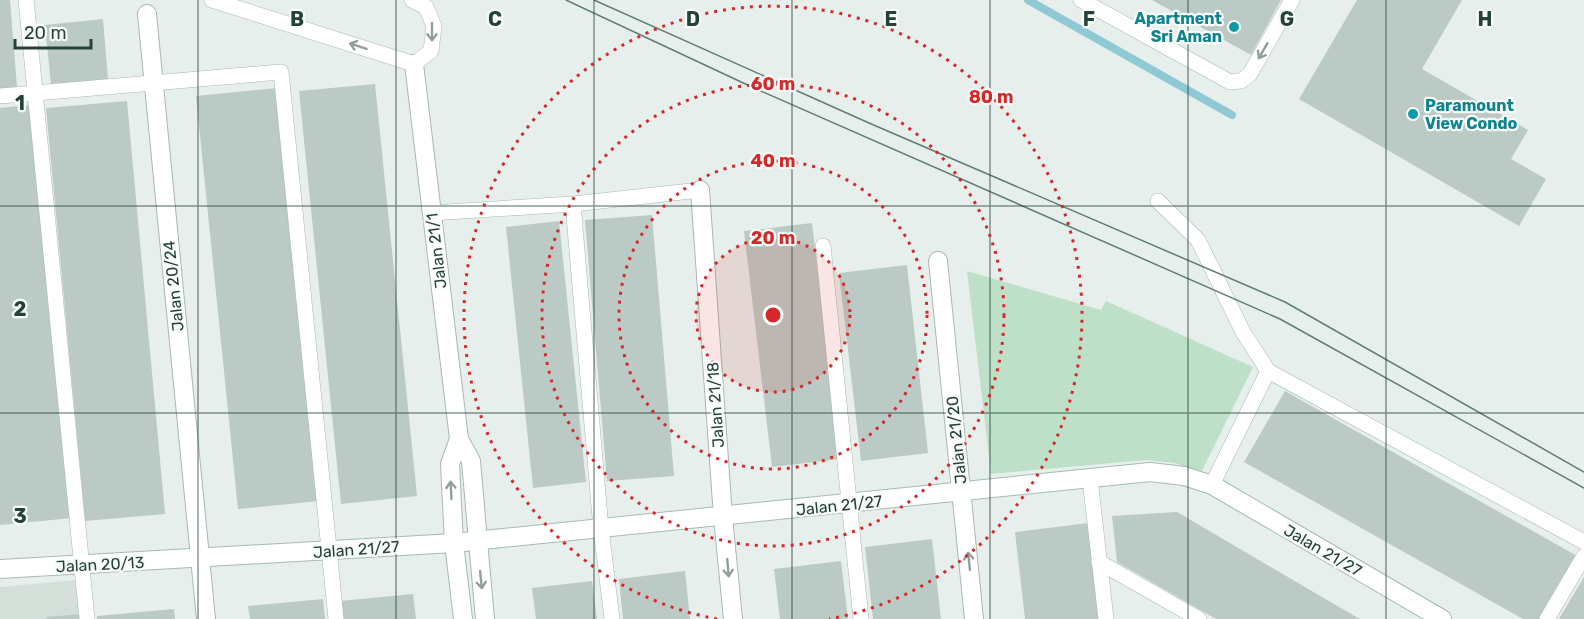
<svg xmlns="http://www.w3.org/2000/svg" width="1584" height="619" font-family="Rubik,sans-serif">
  <style>
    .built { fill: #d4dfda }
    .green { fill: #bfe0c8 }
    .lines { fill: none; stroke-linecap: round; stroke-linejoin: round }
    .stream { stroke: #8ec9d4; stroke-width: 8 }
    .building { fill: #bbcac4 }
    .lane-casing { stroke: #a8b8b2; stroke-width: 16 }
    .street-casing { stroke: #a8b8b2; stroke-width: 20 }
    .secondary-casing { stroke: #a4bbb3; stroke-width: 20 }
    .lane { stroke: #fff; stroke-width: 15 }
    .street { stroke: #fff; stroke-width: 18 }
    .secondary { stroke: #fff; stroke-width: 18 }
    .tram { stroke: #5f7d75; stroke-width: 1.5 }
    .oneway { stroke: #92a09c }
    .grid { fill: none; stroke: #24423a; stroke-width: 1.5; stroke-opacity: 0.55 }
    .ring { fill: none; stroke: #d62828; stroke-width: 3; stroke-dasharray: 3 6 }
    .culture-dot { fill: #0f9aa8; stroke: #f7fbf9; stroke-width: 2 }
    .labels { text-anchor: middle; stroke-width: 4.5; stroke-linejoin: round; paint-order: stroke }
    .culture-label { font-size: 16px; font-weight: bold; fill: #0d838f; stroke: #f7fbf9; text-anchor: end }
    .street-label { font-size: 16px; fill: #24423a; stroke: #f7fbf9 }
    .grid-label { font-size: 20px; text-anchor: middle; font-weight: bold; fill: #24423a; stroke: #f7fbf9; stroke-width: 4.5; stroke-linejoin: round; paint-order: stroke }
    .centre { fill: #d62828; stroke: #f7fbf9; stroke-width: 3 }
    .ring-label { font-size: 18px; text-anchor: middle; font-weight: bold; fill: #d62828; stroke: #f7fbf9; stroke-width: 4.5; stroke-linejoin: round; paint-order: stroke }
  </style>
  <rect width="100%" height="100%" fill="#e6efeb"/>
  <!-- built -->
  <path class="built" d="M88,579L92,619H0V587Z"/>
  <!-- green -->
  <path class="green" d="M967,271L1101,310L1106,301L1253,367L1201,473L1175,463L1145,460L991,474Z"/>
  <g class="lines">
    <!-- stream -->
    <path class="stream" d="M1028,0L1232,115"/>
  </g>
  <!-- building -->
  <path class="building" d="M0,0H10L17,87L0,89Z
    M1152,0H1281L1251,55Z
    M1357,0H1462L1422,69L1528,130L1511,159L1546,179L1519,226L1299,99Z
    M103,19L108,79L51,84L45,25Z
    M375,84L417,496L341,504L299,91Z
    M277,88L319,501L238,509L196,96Z
    M127,101L165,514L85,521L46,108Z
    M29,105L72,518L0,525V108Z
    M652,215L674,476L607,481L585,220Z
    M559,221L586,482L533,488L506,227Z
    M812,223L840,459L772,467L744,231Z
    M907,265L928,453L861,461L839,273Z
    M1285,391L1577,556L1541,619H1523L1244,462Z
    M1177,512L1334,604L1360,619H1216L1117,562L1112,516Z
    M1088,523L1099,619H1025L1015,532Z
    M932,539L941,619H873L865,547Z
    M841,561L848,619H780L774,569Z
    M685,571L690,619H623L619,579Z
    M1584,577V619H1559Z
    M592,581L597,619H536L532,588Z
    M413,594L416,619H342L340,601Z
    M323,599L325,619H250L248,606Z
    M174,609L175,619H97V616Z
    M81,614L82,619H46V617Z"/>
  <g class="lines">
    <!-- lane casing -->
    <g class="lane-casing">
      <path id="lane" d="M26,0L87,619
        M212,0L414,64L431,51L434,26L426,7L412,0
        M1081,0L1230,82L1241,81L1250,74L1292,0
        M0,96L281,72L336,619
        M1158,201L1198,240L1243,332L1268,371
        M573,204L601,529L612,619
        M431,213L573,204L700,190
        M823,246L861,619
        M1090,479L1106,619
        M1212,485L1268,371L1584,542
        M1099,562L1199,619
        M1547,619L1584,556"/>
    </g>
    <!-- street casing -->
    <g class="street-casing">
      <path id="street" d="M147,14L206,619
        M414,64L459,439L471,461L478,541
        M700,190L723,517L733,619
        M938,261L974,619
        M454,543L450,464L459,439"/>
    </g>
    <!-- secondary casing -->
    <g class="secondary-casing">
      <path id="secondary" d="M478,541L485,619
        M454,543L463,619
        M0,569L454,543L1150,472L1184,476L1212,485L1442,619"/>
    </g>
    <!-- lane -->
    <use href="#lane" class="lane"/>
    <!-- street -->
    <use href="#street" class="street"/>
    <!-- secondary -->
    <use href="#secondary" class="secondary"/>
    <!-- tram -->
    <path class="tram" d="M566,0L754,88L1280,319L1584,488
      M594,0L869,123L1285,302L1584,472"/>
  </g>
  <!-- one-way arrows -->
  <defs><path id="oneway-shaft" d="M-6 0H5M1.5-3L5.5 0L1.5 3" fill="none" stroke-width="1.6" stroke-linecap="round" stroke-linejoin="round" transform="scale(1.5)"/></defs>
  <g class="oneway">
    <use href="#oneway-shaft" transform="translate(432 32) rotate(90)"/>
    <use href="#oneway-shaft" transform="translate(358 46) rotate(-162)"/>
    <use href="#oneway-shaft" transform="translate(1263 51) rotate(120)"/>
    <use href="#oneway-shaft" transform="translate(451 490) rotate(-93)"/>
    <use href="#oneway-shaft" transform="translate(969 561) rotate(-96)"/>
    <use href="#oneway-shaft" transform="translate(728 568) rotate(85)"/>
    <use href="#oneway-shaft" transform="translate(481 580) rotate(84)"/>
  </g>
  <!-- grid -->
  <path class="grid" d="M198,0V619M396,0V619M594,0V619M792,0V619M990,0V619M1188,0V619M1386,0V619M0,206H1584M0,413H1584"/>
  <!-- distance rings -->
  <circle cx="773" cy="315" r="77" fill="#d62828" fill-opacity=".12"/>
  <g class="ring">
    <circle cx="773" cy="315" r="77"/>
    <circle cx="773" cy="315" r="154"/>
    <circle cx="773" cy="315" r="231"/>
    <path d="M717 619A309 309 0 1 1 829 619"/>
  </g>
  <!-- markers -->
  <g class="culture-dot">
    <circle cx="1234" cy="27" r="6"/>
    <circle cx="1413" cy="114" r="6"/>
  </g>
  <g class="labels">
    <!-- culture labels -->
    <g class="culture-label">
      <text x="1222" y="24">Apartment<tspan x="1222" dy="18">Sri Aman</tspan></text>
      <text x="1425" y="111" text-anchor="start">Paramount<tspan x="1425" dy="18">View Condo</tspan></text>
    </g>
    <!-- street labels -->
    <g class="street-label">
      <text transform="translate(436 251) rotate(-97)" y="6">Jalan 21/1</text>
      <text transform="translate(173 286) rotate(-96)" y="6">Jalan 20/24</text>
      <text transform="translate(715 405) rotate(-94)" y="6">Jalan 21/18</text>
      <text transform="translate(956 440) rotate(-96)" y="6">Jalan 21/20</text>
      <text transform="translate(839 505) rotate(-6)" y="6">Jalan 21/27</text>
      <text transform="translate(356 549) rotate(-4)" y="6">Jalan 21/27</text>
      <text transform="translate(1323 550) rotate(30)" y="6">Jalan 21/27</text>
      <text transform="translate(100 564) rotate(-3)" y="6">Jalan 20/13</text>
    </g>
  </g>
  <g class="grid-label">
    <text x="297" y="26">B</text>
    <text x="495" y="26">C</text>
    <text x="693" y="26">D</text>
    <text x="891" y="26">E</text>
    <text x="1089" y="26">F</text>
    <text x="1287" y="26">G</text>
    <text x="1485" y="26">H</text>
    <text x="20" y="110">1</text>
    <text x="20" y="316">2</text>
    <text x="20" y="523">3</text>
  </g>
  <circle cx="773" cy="315" r="9" class="centre"/>
  <g class="ring-label">
    <text x="773" y="90">60 m</text>
    <text x="991" y="103">80 m</text>
    <text x="773" y="167">40 m</text>
    <text x="773" y="244">20 m</text>
  </g>
  <!-- scale -->
  <path d="M15 39v9h76v-9" fill="none" stroke="#24423a" stroke-width="3"/>
  <text x="24" y="39" font-size="18" fill="#24423a" stroke="#f7fbf9" stroke-width="4.5" paint-order="stroke">20 m</text>
</svg>
